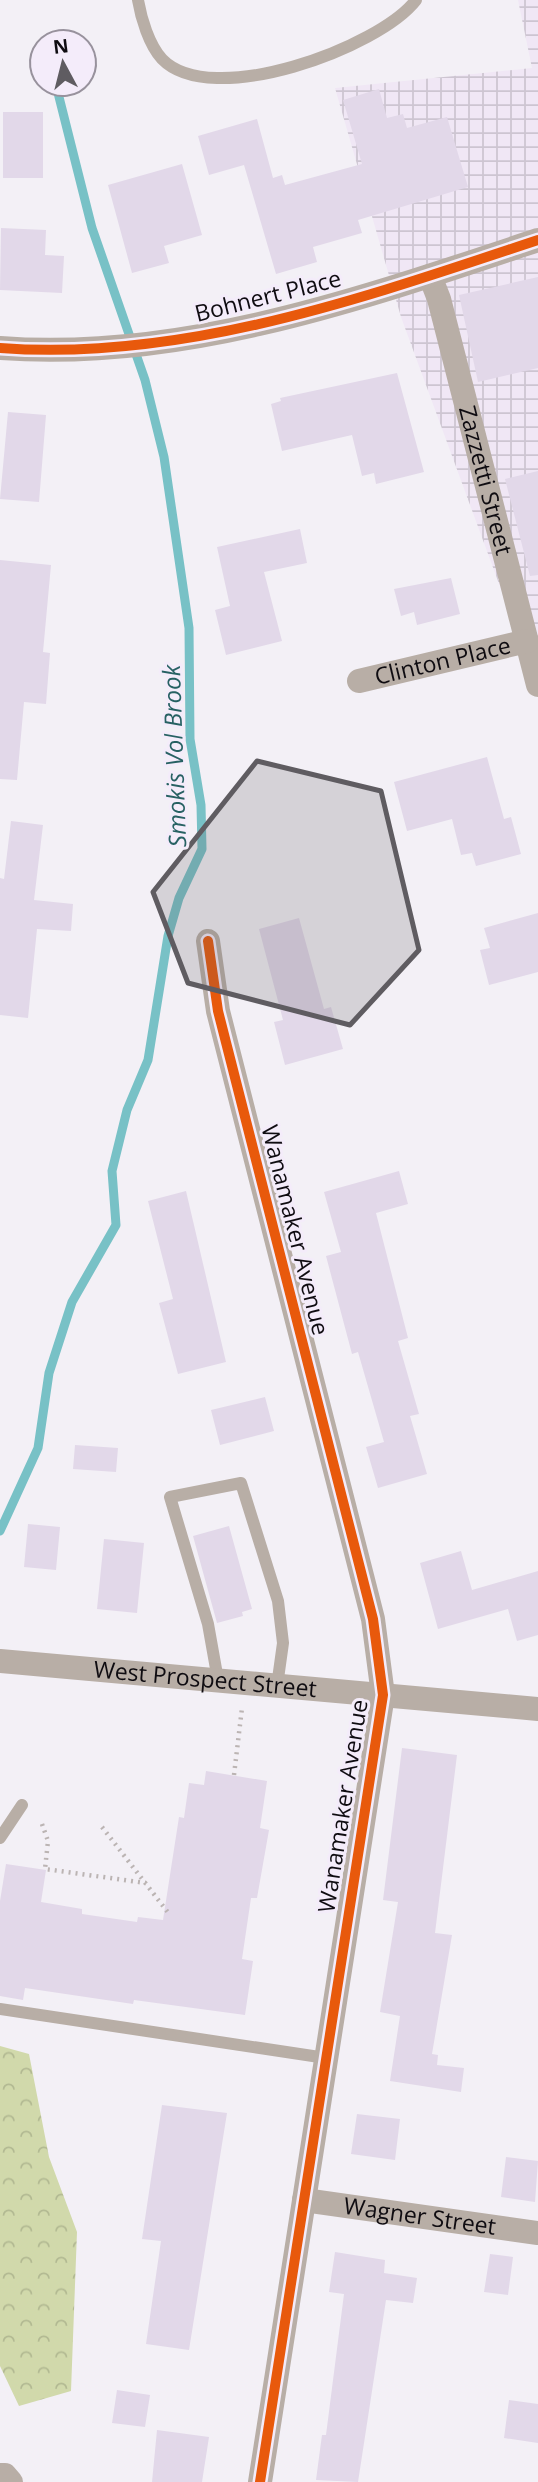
<svg xmlns="http://www.w3.org/2000/svg" width="538" height="2482" font-family="'Open Sans',sans-serif">
  <style>
    .industrial { fill: url(#industrial-grid) }
    .forest { fill: url(#forest-crowns) }
    .lines { fill: none; stroke-linecap: round; stroke-linejoin: round }
    .stream { stroke: #78c1c6; stroke-width: 9 }
    .building { fill: #e2d8e9 }
    .path { stroke: #bbb4b3; stroke-width: 4.5; stroke-dasharray: 2 5; stroke-linecap: butt }
    .lane { stroke: #b8aea6; stroke-width: 12 }
    .street { stroke: #b8aea6; stroke-width: 24 }
    .cycleway-casing { stroke: #f4ecfa; stroke-width: 15 }
    .cycleway { stroke: #e8590c; stroke-width: 10 }
    .marked { fill: #5f5c61; fill-opacity: 0.2; stroke: #5f5c61; stroke-width: 5; stroke-linejoin: round }
    .labels { text-anchor: middle; stroke-width: 6; stroke-linejoin: round; paint-order: stroke }
    .street-label { font-size: 23px; fill: #0f0c11; stroke: #f4ecfa }
    .water-label { font-size: 24px; font-style: italic; fill: #276163; stroke: #f4ecfa }
  </style>
  <defs>
    <pattern id="industrial-grid" width="8" height="8" patternUnits="userSpaceOnUse" patternTransform="scale(1.75)"><rect width="8" height="8" fill="#f0e7f5"/><path d="M0 4h8M4 0v8" fill="none" stroke="#cdc5d1"/></pattern>
    <pattern id="forest-crowns" width="20" height="18" patternUnits="userSpaceOnUse" patternTransform="scale(1.75)"><rect width="20" height="18" fill="#d1d9ab"/><path d="M2 6a3 3 0 1 1 6 0M12 15a3 3 0 1 1 6 0" fill="none" stroke="#b2b992"/></pattern>
  </defs>
  <rect width="100%" height="100%" fill="#f3f0f6"/>
  <!-- industrial -->
  <path class="industrial" d="M518,0H538V690L401,317L335,88L532,68Z"/>
  <!-- forest -->
  <path class="forest" d="M0,2046L29,2054L49,2157L77,2232L71,2391L19,2406L0,2366Z"/>
  <g class="lines">
    <!-- stream -->
    <path class="stream" d="M0,1531L38,1448L49,1373L72,1302L116,1225L112,1171L127,1110L148,1060L168,936L179,898L202,849L201,805L190,739L189,628L164,457L145,380L92,228L56,85"/>
  </g>
  <!-- building -->
  <path class="building" d="M379,89L387,118L403,114L407,128L447,117L468,187L358,220L362,233L313,247L317,262L276,274L244,165L209,175L198,136L257,119L273,178L282,175L285,185L362,164L343,100Z
    M3,112H43V178H3Z
    M182,164L202,235L164,246L169,263L132,273L108,185Z
    M1,228L46,230L45,255L64,256L62,293L0,290Z
    M538,277V368L478,382L459,295Z
    M397,373L424,472L376,484L374,473L362,476L352,435L282,451L271,404L281,401L280,398Z
    M8,412L46,415L39,502L0,499Z
    M538,471V575L530,576L505,479Z
    M300,529L307,563L264,572L282,641L226,655L215,610L230,606L217,547Z
    M0,560L51,565L43,652L50,653L46,704L24,702L17,780L0,779Z
    M451,578L460,614L417,625L414,612L401,616L394,589Z
    M487,757L504,819L511,817L521,854L476,866L472,853L461,855L452,819L407,831L394,782Z
    M11,821L43,825L34,900L73,904L71,931L37,929L28,1018L0,1015V878L4,879Z
    M538,913V972L489,985L480,950L490,948L484,928Z
    M299,918L324,1009L331,1007L343,1049L285,1065L274,1022L283,1020L259,929Z
    M399,1171L408,1204L376,1213L408,1338L398,1341L419,1414L410,1416L427,1474L378,1488L366,1447L384,1442L358,1352L352,1354L326,1256L341,1252L324,1192Z
    M186,1191L226,1362L178,1374L159,1303L173,1299L148,1201Z
    M265,1397L274,1431L220,1445L211,1410Z
    M75,1445L118,1448L116,1472L73,1469Z
    M28,1524L60,1527L56,1570L24,1567Z
    M229,1526L252,1609L242,1612L243,1616L217,1623L193,1536Z
    M104,1539L144,1543L137,1613L97,1609Z
    M461,1551L472,1590L538,1571V1635L517,1641L508,1609L438,1629L420,1563Z
    M402,1748L457,1755L435,1933L452,1935L432,2054L438,2055L437,2065L464,2068L461,2092L390,2081L400,2016L380,2012L398,1902L383,1900Z
    M206,1771L267,1781L260,1828L269,1830L257,1898H251L242,1959L253,1961L245,2015L134,2000L133,2004L25,1988L23,2000L0,1996V1901L6,1864L46,1870L41,1902L82,1909V1914L137,1922L138,1917L163,1920L179,1817L184,1818L189,1783L204,1785Z
    M162,2105L227,2113L189,2350L146,2344L161,2241L142,2239Z
    M357,2114L400,2119L395,2160L351,2154Z
    M506,2157L538,2161L535,2202L501,2197Z
    M335,2252L385,2260L384,2273L417,2278L413,2303L386,2300L358,2482L316,2480L322,2435H326L344,2294L329,2292Z
    M490,2254L513,2257L508,2295L484,2292Z
    M117,2390L150,2395L145,2427L112,2423Z
    M509,2400L538,2404V2443L504,2438Z
    M157,2430L209,2437L202,2482H152Z"/>
  <g class="lines">
    <!-- path -->
    <path class="path" d="M234,1775L242,1708
      M42,1824L48,1841L45,1869L146,1883
      M102,1827L170,1915"/>
    <!-- lane -->
    <path class="lane" d="M138,0C141,18 149,45 162,59C211,110 379,48 416,0
      M218,1680L208,1624L170,1497L241,1483L278,1601L283,1643L277,1686
      M0,1838L22,1805
      M0,2009L326,2058"/>
    <!-- street -->
    <g class="street">
      <path id="s1" d="M430,276L439,299L538,685"/>
      <path d="M0,348C184,362 366,297 538,240"/>
      <path id="s2" d="M359,681L527,641"/>
      <path d="M208,941L218,1011L373,1619L383,1695L260,2482"/>
      <path id="s3" d="M0,1661L538,1709"/>
      <path id="s4" d="M304,2200L538,2233"/>
      <path d="M0,2475H5L11,2482"/>
    </g>
    <!-- cycleway casing -->
    <g class="cycleway-casing">
      <path id="cycleway" d="M0,348C184,362 366,297 538,240
        M208,941L218,1011L373,1619L383,1695L260,2482"/>
    </g>
    <!-- cycleway -->
    <use href="#cycleway" class="cycleway"/>
  </g>
  <!-- marked area -->
  <path class="marked" d="M257,761L381,791L419,950L350,1025L188,983L153,892Z"/>
  <g class="labels">
    <!-- street labels -->
    <g class="street-label">
      <text transform="translate(268 296) rotate(-14)" y="8">Bohnert Place</text>
      <text dy="8" stroke="none"><textPath href="#s1" startOffset="212">Zazzetti Street</textPath></text>
      <text dy="8" stroke="none"><textPath href="#s2" startOffset="86">Clinton Place</textPath></text>
      <text transform="translate(295 1230) rotate(76)" y="8">Wanamaker Avenue</text>
      <text dy="8" stroke="none"><textPath href="#s3" startOffset="206">West Prospect Street</textPath></text>
      <text transform="translate(343 1806) rotate(-81)" y="8">Wanamaker Avenue</text>
      <text dy="8" stroke="none"><textPath href="#s4" startOffset="117">Wagner Street</textPath></text>
    </g>
    <!-- water labels -->
    <g class="water-label">
      <text transform="translate(175 756) rotate(-92)" y="8">Smokis Vol Brook</text>
    </g>
  </g>
  <!-- north arrow -->
  <g transform="translate(63 63) rotate(353)"><circle r="33" fill="#f4ecfa" stroke="#98929d" stroke-width="2"/>
  <path d="M0-5L12 26L0 18L-12 26Z" fill="#5f5c61"/>
  <text y="-10" font-size="19" font-weight="bold" text-anchor="middle" fill="#0f0c11">N</text>
  </g>
</svg>
